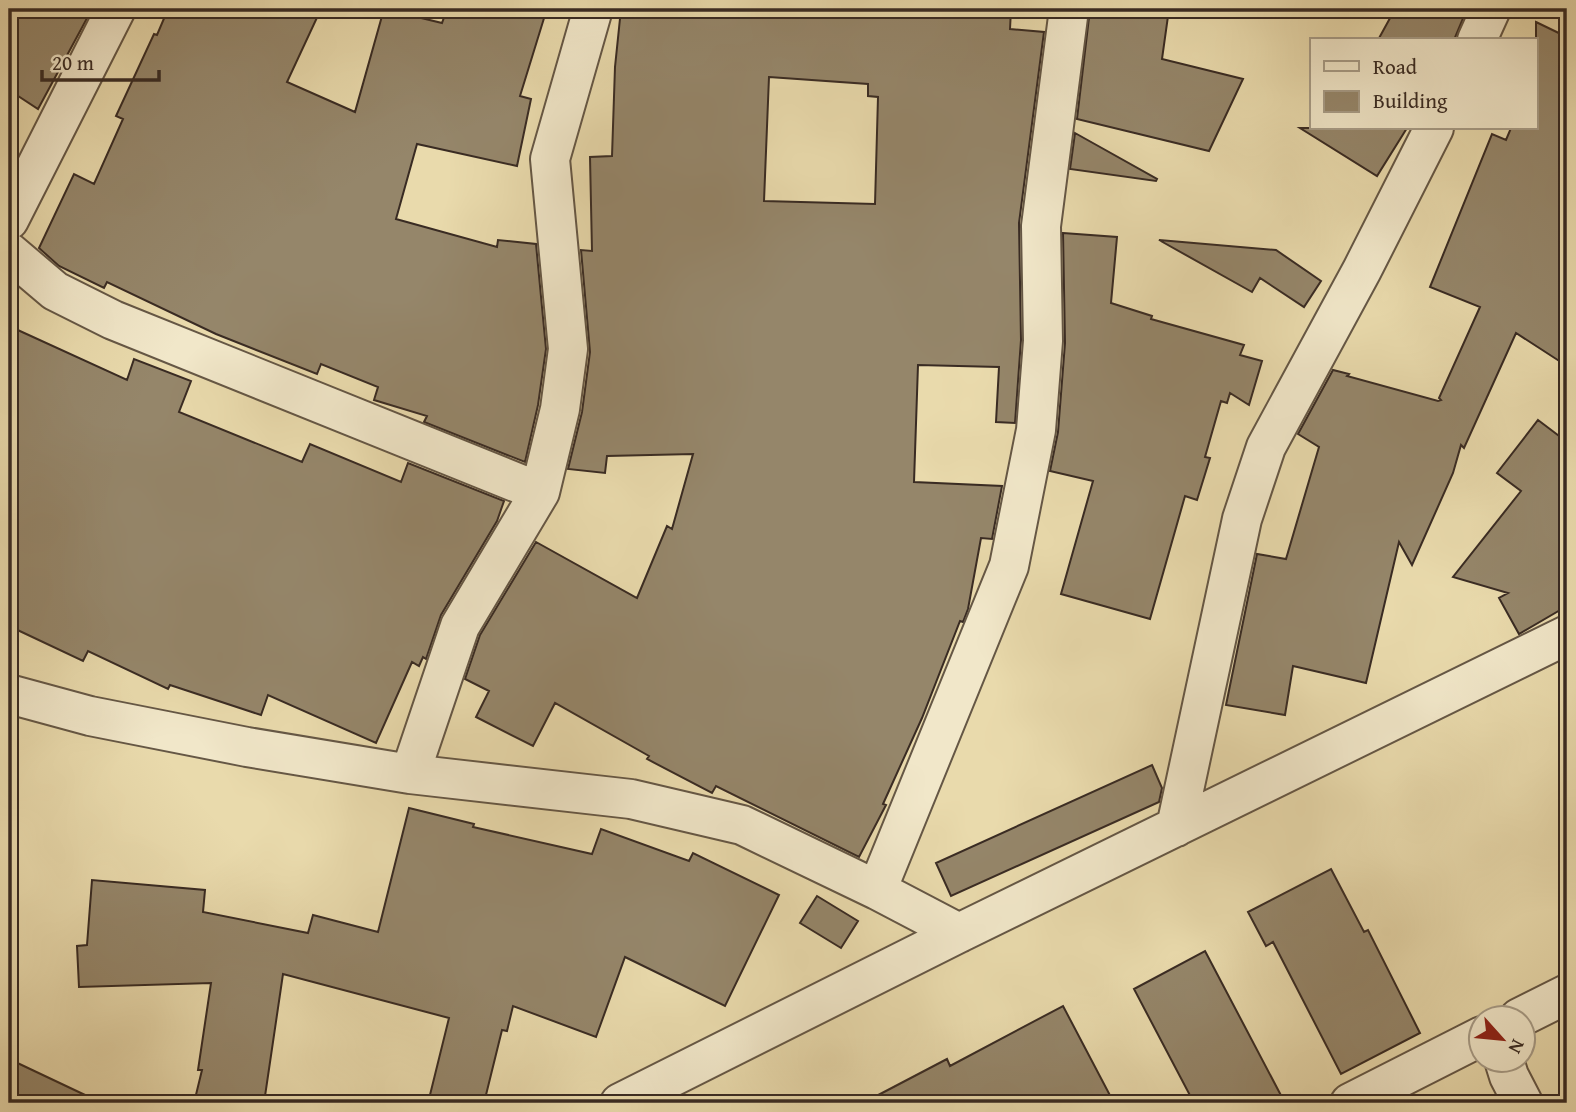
<svg xmlns="http://www.w3.org/2000/svg" width="1576" height="1112" font-family="'Gentium Book Plus',serif">
  <style>
    .building { fill: #95866a; stroke: #392b23; stroke-width: 2; fill-rule: evenodd }
    .lines { fill: none; stroke-linecap: round; stroke-linejoin: round }
    .street-casing { stroke: #655745; stroke-width: 42 }
    .street { stroke: #f1e7c9; stroke-width: 38 }
  </style>
  <rect width="100%" height="100%" fill="#e9daac"/>
  <filter id="stains"><feTurbulence type="fractalNoise" baseFrequency=".00286" numOctaves="4"/><feColorMatrix values="0 0 0 0 .2 0 0 0 0 .09 0 0 0 0 .02 0 0 0 .5 -.17"/></filter>
  <radialGradient id="worn" r=".72"><stop offset=".6" stop-color="#630" stop-opacity="0"/><stop offset="1" stop-color="#630" stop-opacity=".3"/></radialGradient>
  <!-- building -->
  <path class="building" d="M9,9H92L38,109L9,90Z
    M168,9H321L287,82L355,112L384,9L442,23L447,9H525L545,15L520,96L531,99L517,166L417,144L396,219L497,247L498,240L536,244L546,349L538,405L525,462L424,422L427,416L374,400L378,387L321,364L317,374L216,334L107,282L104,288L59,266L39,248L74,174L94,184L123,119L116,116L154,34L157,35Z
    M621,9H923L971,11V9H1011L1010,29L1044,32L1019,223L1021,340L1015,423L996,422L999,367L918,365L914,482L1002,486L992,539L981,538L968,609L963,622L960,621L922,718L883,804L886,805L859,857L716,786L712,793L647,759L649,756L555,703L533,746L476,717L489,691L465,679L480,635L536,542L637,598L667,526L672,529L693,454L607,456L605,473L568,469L582,412L590,352L581,250L592,251L590,157L612,156L615,67ZM769,77L868,84V96L878,97L875,204L764,201Z
    M1090,9H1169L1162,59L1243,79L1209,151L1077,119Z
    M1395,9H1467L1454,40H1378Z
    M1536,22L1567,37V366L1516,333L1464,448L1461,445L1453,473L1412,565L1399,542L1366,683L1293,666L1285,715L1226,705L1257,554L1286,559L1319,447L1298,434L1333,370L1349,374L1347,376L1438,401L1441,400L1439,398L1480,307L1430,287L1492,134L1506,140L1511,128H1536Z
    M1300,128H1407L1377,176Z
    M1075,133L1157,179L1156,181L1070,169Z
    M1063,233L1117,237L1111,303L1152,316L1151,319L1244,345L1240,355L1262,361L1249,405L1230,393L1227,403L1221,401L1205,457L1210,458L1197,500L1185,496L1150,619L1061,594L1093,481L1050,471L1058,432L1065,343Z
    M1159,240L1276,250L1321,281L1304,307L1260,278L1252,292Z
    M9,326L127,380L134,359L191,381L179,412L302,462L310,444L401,482L408,463L504,501L497,521L441,615L426,659L423,657L419,666L412,662L376,743L268,695L261,715L170,685L168,689L88,651L83,661L9,626Z
    M1538,420L1567,442V606L1519,634L1499,598L1508,593L1453,577L1521,491L1497,473Z
    M1152,765L1162,788L1159,802L951,896L936,863Z
    M409,808L474,824L473,827L592,854L601,829L689,861L693,853L779,895L725,1006L625,957L596,1037L513,1006L507,1031L502,1030L484,1103H428L449,1018L283,974L264,1103H194L202,1070H198L211,983L79,987L77,946L87,945L92,880L205,890L203,912L308,933L313,915L378,932Z
    M1331,869L1364,932L1368,930L1420,1033L1341,1074L1273,942L1266,946L1248,912Z
    M817,896L858,921L841,948L800,923Z
    M1205,951L1285,1103H1194L1134,989Z
    M1063,1006L1114,1103H863L947,1059L950,1066Z
    M9,1059L102,1103H9Z"/>
  <g class="lines">
    <!-- street casing -->
    <g class="street-casing">
      <path id="street" d="M1477,40L1491,9
        M9,220L116,9
        M9,252L55,291L113,320L540,492
        M9,694L90,716L247,747L410,774L631,799L742,825L877,890L959,933
        M410,774L460,626L540,492L560,409L568,349L550,159L593,9
        M1176,827L1242,519L1266,447L1362,270L1434,128
        M877,890L1009,566L1036,430L1043,341L1041,226L1069,9
        M1519,1018L1567,994
        M1504,1060L1509,1076L1523,1103
        M620,1103L959,933L1567,635
        M1350,1103L1482,1036"/>
    </g>
    <!-- street -->
    <use href="#street" class="street"/>
  </g>
  <!-- margin -->
  <rect width="1576" height="1112" fill="none" stroke="#e9daac" stroke-width="35"/>
  <rect x="10" y="10" width="1555" height="1091" fill="none" stroke="#392b23" stroke-width="3.5"/>
  <rect x="18" y="18" width="1541" height="1077" fill="none" stroke="#392b23" stroke-width="2"/>
  <!-- legend -->
  <rect x="1310" y="38" width="228" height="91" fill="#f1e7c9" stroke="#a79c87" stroke-width="2"/>
  <rect x="1324" y="61" width="35" height="10" fill="#f1e7c9" stroke="#a79c87" stroke-width="2"/>
  <text x="1373" y="74" font-size="21" fill="#392b23">Road</text>
  <rect x="1324" y="91" width="35" height="21" fill="#95866a" stroke="#a79c87" stroke-width="2"/>
  <text x="1373" y="108" font-size="21" fill="#392b23">Building</text>
  <!-- north arrow -->
  <g transform="translate(1502 1039) rotate(117)"><circle r="33" fill="#f1e7c9" stroke="#a79c87" stroke-width="2"/>
  <path d="M0-5L12 26L0 18L-12 26Z" fill="#8f2418"/>
  <text y="-10" font-size="19" font-weight="bold" text-anchor="middle" fill="#392b23">N</text>
  </g>
  <!-- scale -->
  <path d="M42 70v10h117v-10" fill="none" stroke="#392b23" stroke-width="3.5"/>
  <text x="52" y="70" font-size="21" fill="#392b23" stroke="#f1e7c9" stroke-width="5" paint-order="stroke">20 m</text>
  <rect width="100%" height="100%" filter="url(#stains)"/>
  <rect width="100%" height="100%" fill="url(#worn)"/>
</svg>
